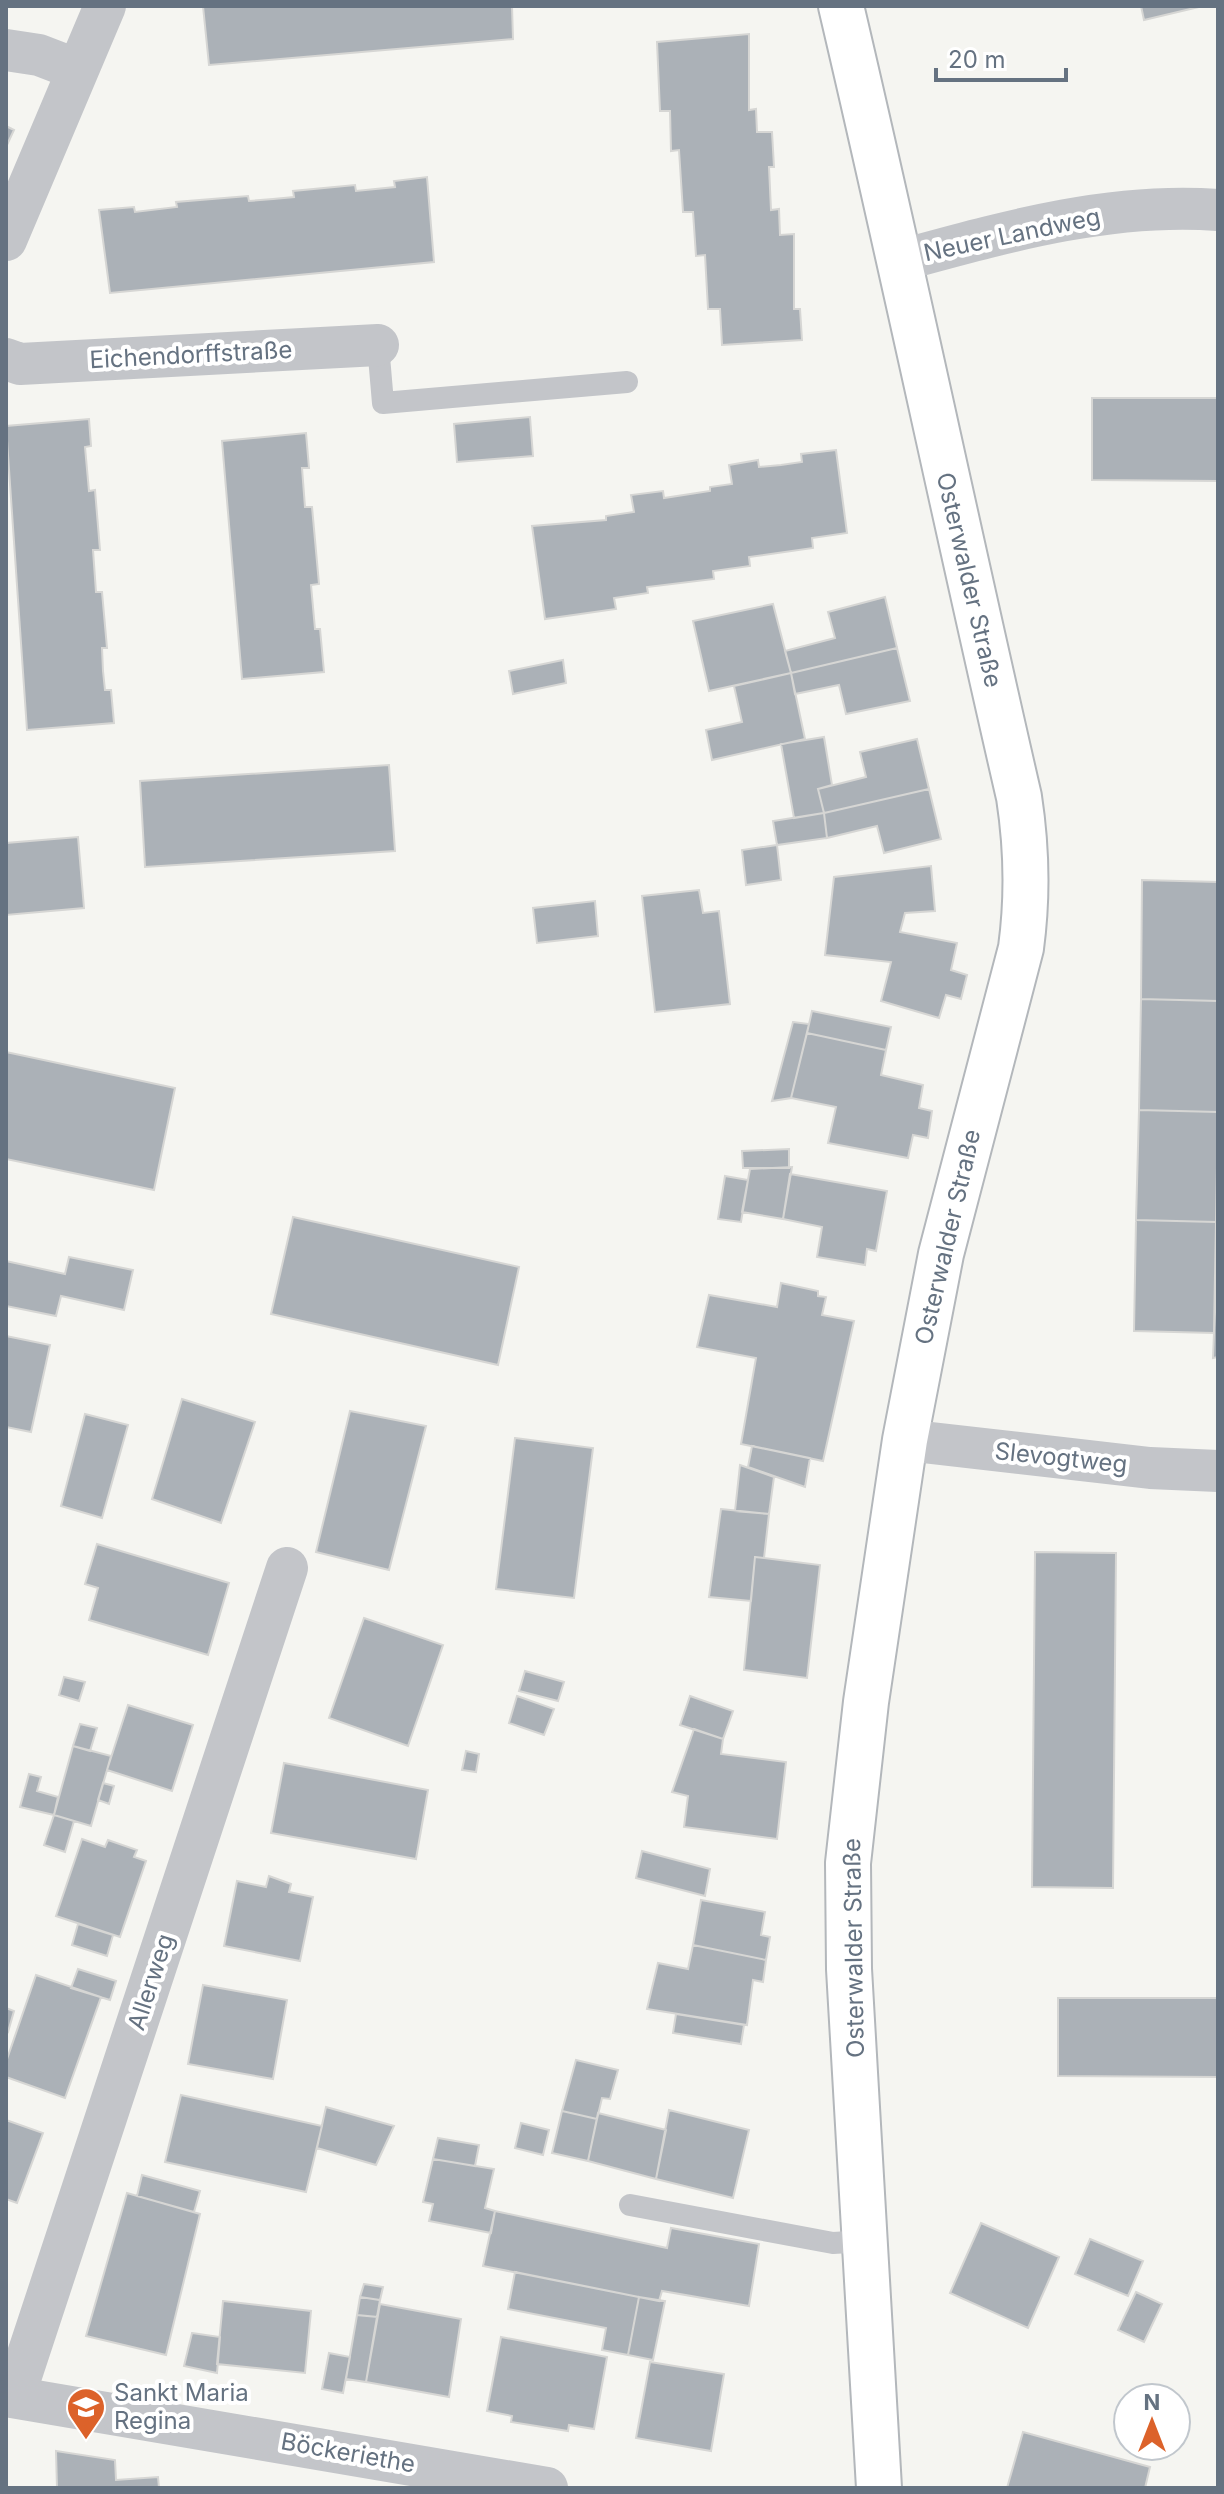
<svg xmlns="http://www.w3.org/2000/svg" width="1224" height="2494" font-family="Inter,sans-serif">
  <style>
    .building { fill: #abb1b7; stroke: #d6d6d4; stroke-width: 2 }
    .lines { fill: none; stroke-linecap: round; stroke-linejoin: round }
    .secondary-casing { stroke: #b3b7bb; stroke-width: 48 }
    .lane { stroke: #c3c5c9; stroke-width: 22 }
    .street { stroke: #c3c5c9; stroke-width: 42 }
    .secondary { stroke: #fff; stroke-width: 44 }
    .labels { text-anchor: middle; stroke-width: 8; stroke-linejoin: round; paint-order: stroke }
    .street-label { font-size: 24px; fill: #657281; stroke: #fff }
    .poi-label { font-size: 24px; fill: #657281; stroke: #fff; text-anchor: start }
  </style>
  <rect width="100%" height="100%" fill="#f5f5f1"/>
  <!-- building -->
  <path class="building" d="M203,6H512L513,39L209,65Z
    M1141,6H1203L1144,20Z
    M749,34V110L756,109L757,132H772L774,167H769L771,210L779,209L780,235L794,234V309H800L802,340L722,345L720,309H708L705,255L696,256L693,212H683L679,150L671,151L670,111H660L657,42Z
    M6,126L14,130L6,147Z
    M427,177L434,262L110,293L99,210L134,207L135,212L177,207L176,202L248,196L249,201L273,199L294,197L293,191L355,185L356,191L395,187L394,181Z
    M1092,398H1218V481L1092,480Z
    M530,417L533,456L457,462L454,424Z
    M89,419L91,446L85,447L89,491L95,490L100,550H93L96,592H102L107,648H102L103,671L105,690H111L114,723L27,730L6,426Z
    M306,433L309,468H302L305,507H312L319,584L311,585L315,629H320L324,672L242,679L222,441Z
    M836,450L847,533L812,538L813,548L749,557L750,566L713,571L714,579L647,587L648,593L614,598L616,609L545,619L532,526L606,520V516L634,512L631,495L663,491L664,498L710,491V487L732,484L729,465L758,460L759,467L781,465L802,462L801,454Z
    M885,597L897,648L791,673L785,651L835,638L828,612Z
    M773,604L791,673L709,691L693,621Z
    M897,648L910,701L846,714L839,685L795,694L791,673Z
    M563,660L566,683L513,694L509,671Z
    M791,673L805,739L712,760L706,730L742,722L734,686Z
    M824,737L832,785L818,789L824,813L794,818L781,744Z
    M917,739L929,789L824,813L818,789L866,777L860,752Z
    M389,765L395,851L145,867L140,781Z
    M929,789L941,839L884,853L877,826L827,838L824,813Z
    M824,813L827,838L777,845L773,821Z
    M78,837L84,908L6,915V843Z
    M777,845L781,880L746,885L742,850Z
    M931,866L935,911L905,913L900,932L957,943L951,970L967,975L961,999L946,995L939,1018L881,1001L891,962L825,955L834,877Z
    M1142,880L1218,882V1001L1141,999Z
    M699,890L703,913L719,911L730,1004L655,1012L642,896Z
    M595,901L598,936L537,943L533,908Z
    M1141,999L1218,1001V1112L1139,1110Z
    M812,1011L891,1027L886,1050L807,1033Z
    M793,1022L809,1024L791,1098L772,1101Z
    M807,1033L886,1050L881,1075L923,1085L919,1108L932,1111L928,1138L913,1135L908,1158L828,1143L836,1107L791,1098Z
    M6,1052L175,1088L154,1190L6,1159Z
    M1139,1110L1218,1112L1216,1222L1136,1220Z
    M789,1149V1168H743L742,1151Z
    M792,1167L783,1219L742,1212L750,1169Z
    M790,1174L887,1191L876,1251L867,1249L865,1265L817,1257L822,1227L783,1219Z
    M725,1176L748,1180L741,1222L718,1219Z
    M293,1217L519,1267L498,1365L271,1314Z
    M1136,1220L1216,1222L1214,1333L1134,1331Z
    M69,1257L133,1270L124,1310L61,1296L56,1316L6,1306V1261L65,1274Z
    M1215,1275L1218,1357L1213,1358L1214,1333Z
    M781,1283L818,1291V1296L826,1297L822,1315L854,1321L823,1461L741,1444L756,1358L697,1347L709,1295L777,1307Z
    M6,1336L50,1345L31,1432L6,1427Z
    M182,1399L255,1422L221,1523L152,1499Z
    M350,1411L426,1426L389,1570L316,1552Z
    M85,1414L128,1425L102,1518L61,1506Z
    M515,1438L593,1448L574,1598L496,1589Z
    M752,1446L810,1458L805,1487L748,1467Z
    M740,1465L774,1477L769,1514L735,1511Z
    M721,1509L769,1514L764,1558L755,1557L751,1601L709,1597Z
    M97,1544L229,1583L208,1655L89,1620L98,1588L85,1584Z
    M1035,1552L1116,1553L1113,1888L1032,1887Z
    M755,1557L820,1565L807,1678L744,1670Z
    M364,1618L443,1645L408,1746L329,1718Z
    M525,1671L564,1682L558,1701L519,1691Z
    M64,1677L85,1682L79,1701L59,1695Z
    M517,1696L554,1709L544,1735L509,1723Z
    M690,1696L733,1711L723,1739L680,1725Z
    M128,1705L193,1725L172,1791L107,1770Z
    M80,1724L97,1728L90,1751L73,1746Z
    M694,1729L723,1739L721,1754L786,1762L777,1839L684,1827L688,1796L672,1792Z
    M73,1746L111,1756L91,1826L54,1815Z
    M466,1751L479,1754L476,1772L462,1770Z
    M284,1763L428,1790L416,1859L271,1833Z
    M29,1774L41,1777L37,1791L58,1797L54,1815L20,1807Z
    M103,1783L114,1786L109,1804L98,1800Z
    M54,1815L74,1821L65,1852L44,1845Z
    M82,1839L105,1847L108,1840L137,1850L134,1857L146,1861L120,1937L56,1916Z
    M642,1851L710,1869L705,1896L636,1878Z
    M269,1876L291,1884L289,1892L313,1897L300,1961L224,1946L237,1881L266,1887Z
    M701,1900L765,1912L761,1935L770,1937L766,1960L693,1945Z
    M78,1924L113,1935L107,1956L72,1945Z
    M693,1945L766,1960L763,1982L753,1980L747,2025L647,2009L658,1963L688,1969Z
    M78,1969L116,1981L110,2000L71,1988Z
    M36,1975L101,1997L65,2098L6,2077V2062Z
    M203,1985L287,2000L273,2079L188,2064Z
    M1058,1998H1218V2077L1058,2076Z
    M6,2008L14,2011L8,2032L6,2031Z
    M676,2014L744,2025L741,2044L673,2033Z
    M576,2060L618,2070L610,2099L602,2098L597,2119L562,2111Z
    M181,2095L322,2126L306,2192L165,2162Z
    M326,2107L394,2126L376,2165L317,2148Z
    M669,2110L749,2130L733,2198L656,2179Z
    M562,2111L597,2119L588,2161L552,2153Z
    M598,2113L666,2130L656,2179L588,2161Z
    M6,2120L43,2133L17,2203L6,2199Z
    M521,2123L549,2130L543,2155L515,2148Z
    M438,2138L479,2145L475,2166L433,2159Z
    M433,2159L494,2169L485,2208L495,2211L491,2233L429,2221L433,2204L423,2202Z
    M142,2175L200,2191L194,2212L137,2196Z
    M127,2193L200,2214L166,2355L86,2336Z
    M495,2211L667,2248L671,2228L759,2244L749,2306L662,2291L659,2301L483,2266Z
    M981,2223L1059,2257L1028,2328L950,2293Z
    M1090,2239L1143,2261L1128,2296L1075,2274Z
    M515,2272L639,2297L628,2355L602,2350L606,2328L508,2309Z
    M364,2284L383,2287L380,2300L360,2297Z
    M1136,2292L1162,2304L1144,2342L1118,2330Z
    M360,2297L380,2300L377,2317L357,2315Z
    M639,2297L665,2301L653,2360L628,2355Z
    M223,2301L311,2311L305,2373L217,2364Z
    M380,2304L461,2319L449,2397L366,2382Z
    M357,2315L377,2317L366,2382L346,2379Z
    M192,2333L220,2337L217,2373L184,2366Z
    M501,2337L607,2357L594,2429L569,2425L568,2431L511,2422L512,2416L487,2411Z
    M329,2353L350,2357L343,2393L322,2389Z
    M650,2362L724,2374L711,2451L636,2438Z
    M1023,2432L1150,2467L1145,2488H1007Z
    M56,2451L115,2460L116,2480L158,2477L159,2488H57Z"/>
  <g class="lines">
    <!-- secondary casing -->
    <g class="secondary-casing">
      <path id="secondary" d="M841,6C903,269 958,533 1019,797C1027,849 1028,896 1021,948L941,1254L905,1440L866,1702L848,1863L849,1969L879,2488"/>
    </g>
    <!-- lane -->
    <path class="lane" d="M378,345L383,403L627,382
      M630,2205L833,2243L866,2241"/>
    <!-- street -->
    <path class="street" d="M6,50L39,55L78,70
      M6,240L105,6
      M902,260C1005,232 1110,202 1218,210
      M6,359L20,364L378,345
      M905,1440L1150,1468L1218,1471
      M6,2396L547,2488
      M14,2397L287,1568"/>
    <!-- secondary -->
    <use href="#secondary" class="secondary"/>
  </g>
  <!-- icons -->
  <defs>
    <g id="school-pin" transform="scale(2)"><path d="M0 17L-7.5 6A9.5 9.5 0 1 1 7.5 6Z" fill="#dc622a" stroke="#fff"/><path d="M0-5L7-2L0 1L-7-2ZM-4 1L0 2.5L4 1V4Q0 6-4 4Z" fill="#fff"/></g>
  </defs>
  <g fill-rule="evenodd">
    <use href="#school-pin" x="86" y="2407"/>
  </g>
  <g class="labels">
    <!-- street labels -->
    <g class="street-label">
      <text transform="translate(1012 235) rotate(-12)" y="8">Neuer Landweg</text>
      <text transform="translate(191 355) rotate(-3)" y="8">Eichendorffstraße</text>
      <text transform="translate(969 580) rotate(77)" y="8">Osterwalder Straße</text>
      <text transform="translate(948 1237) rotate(-77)" y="8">Osterwalder Straße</text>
      <text transform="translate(1061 1458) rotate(6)" y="8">Slevogtweg</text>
      <text transform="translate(854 1948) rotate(-91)" y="8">Osterwalder Straße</text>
      <text transform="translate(151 1982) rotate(-72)" y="8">Allerweg</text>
      <text transform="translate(348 2453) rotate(10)" y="8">Böckeriethe</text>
    </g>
    <!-- poi labels -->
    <g class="poi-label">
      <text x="114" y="2401">Sankt Maria<tspan x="114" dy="28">Regina</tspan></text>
    </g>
  </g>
  <!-- border -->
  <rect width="1224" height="2494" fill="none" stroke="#657281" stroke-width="16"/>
  <!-- north arrow -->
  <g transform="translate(1152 2422)"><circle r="38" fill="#ffffff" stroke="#c1c7cd" stroke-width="2"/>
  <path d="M0-6L14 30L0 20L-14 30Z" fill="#dc622a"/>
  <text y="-12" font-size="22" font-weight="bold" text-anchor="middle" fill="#657281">N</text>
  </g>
  <!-- scale -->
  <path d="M936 68v12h130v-12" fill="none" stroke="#657281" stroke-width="4"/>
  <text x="948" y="68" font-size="24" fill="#657281" stroke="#ffffff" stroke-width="6" paint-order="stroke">20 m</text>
</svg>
